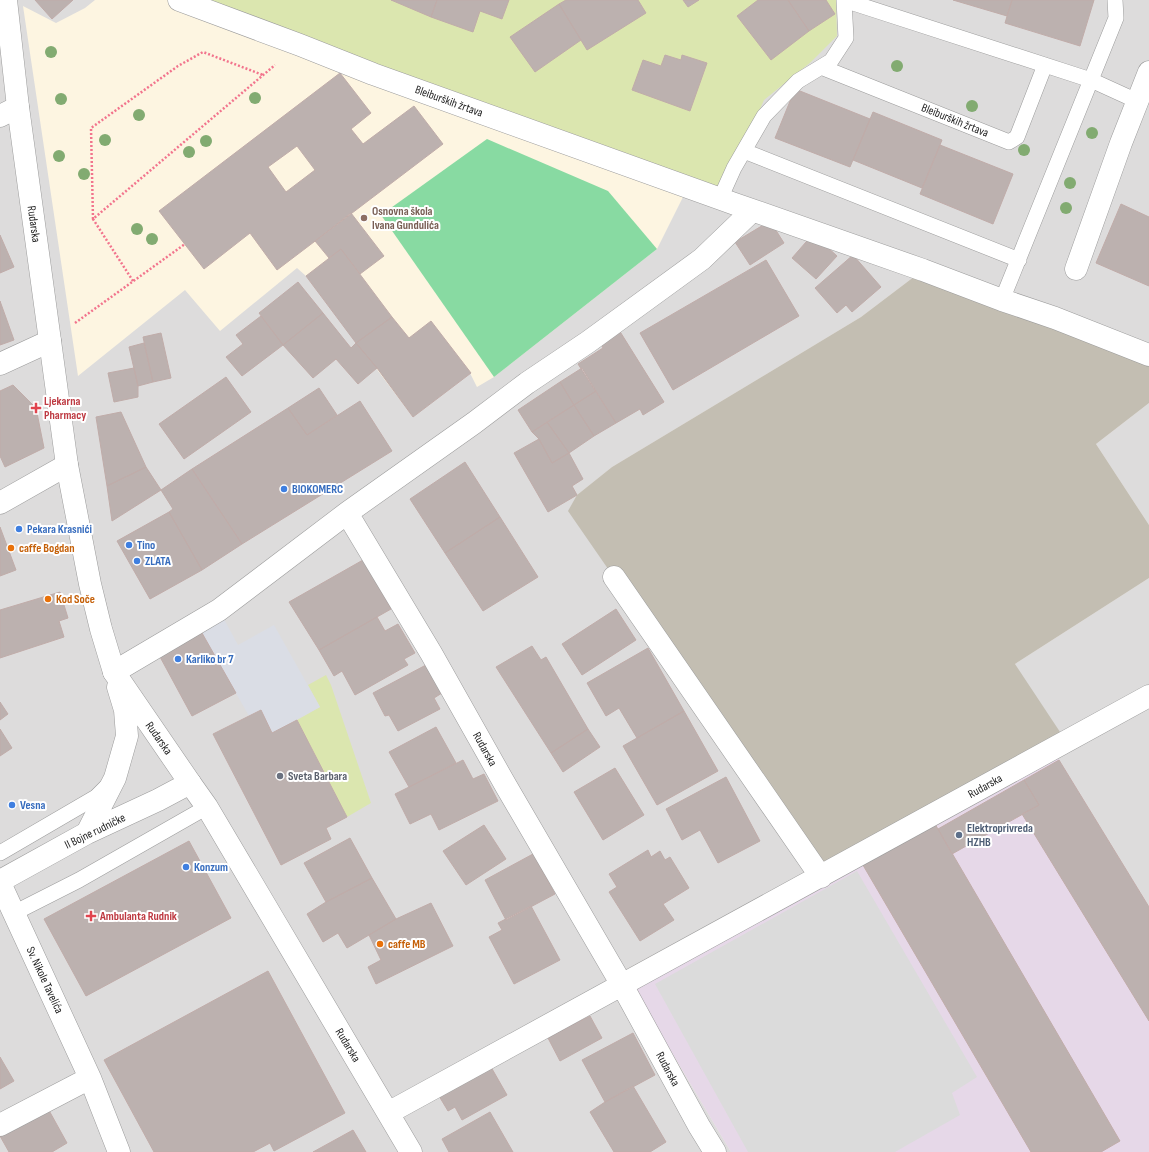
<svg xmlns="http://www.w3.org/2000/svg" width="1149" height="1152" font-family="'Sofia Sans Condensed',sans-serif">
  <style>
    .residential { fill: #dddcdc }
    .industrial { fill: #e6d8e8 }
    .education { fill: #fdf5e1 }
    .construction { fill: #c3beb2 }
    .grass { fill: #dbe6af }
    .pitch { fill: #88daa2 }
    .parking { fill: #dbdbdb }
    .plaza { fill: #dadde5 }
    .building { fill: #bcb1af; stroke: #c0aca9; fill-rule: evenodd }
    .lines { fill: none; stroke-linecap: round; stroke-linejoin: round }
    .service-casing { stroke: #9c9c9c; stroke-width: 16 }
    .minor-casing { stroke: #9c9c9c; stroke-width: 23 }
    .tertiary-casing { stroke: #9c9c9c; stroke-width: 23 }
    .path { stroke: #f2748d; stroke-width: 2.5; stroke-dasharray: 2 2; stroke-linecap: butt }
    .service { stroke: #fff; stroke-width: 15 }
    .minor { stroke: #fff; stroke-width: 22 }
    .tertiary { stroke: #fff; stroke-width: 22 }
    .tree { fill: #82ab71 }
    .education-dot { fill: #8d6e63; stroke: #fff; stroke-width: 1.5 }
    .health-dot { fill: #e0444e; stroke: #fff; stroke-width: 1.5 }
    .shop-dot { fill: #3f7fe0; stroke: #fff; stroke-width: 1.5 }
    .food-dot { fill: #e8710a; stroke: #fff; stroke-width: 1.5 }
    .worship-dot { fill: #6b7280; stroke: #fff; stroke-width: 1.5 }
    .service-dot { fill: #5c6f8a; stroke: #fff; stroke-width: 1.5 }
    .labels { text-anchor: middle; stroke-width: 4; stroke-linejoin: round; paint-order: stroke }
    .street-label { font-size: 12px; fill: #1f1f1f; stroke: #fff }
    .education-label { font-size: 12px; font-weight: bold; fill: #785e54; stroke: #fff; text-anchor: start }
    .health-label { font-size: 12px; font-weight: bold; fill: #be3a42; stroke: #fff; text-anchor: start }
    .shop-label { font-size: 12px; font-weight: bold; fill: #366cbe; stroke: #fff; text-anchor: start }
    .food-label { font-size: 12px; font-weight: bold; fill: #c56008; stroke: #fff; text-anchor: start }
    .worship-label { font-size: 12px; font-weight: bold; fill: #5b616d; stroke: #fff; text-anchor: start }
    .service-label { font-size: 12px; font-weight: bold; fill: #4e5e75; stroke: #fff; text-anchor: start }
  </style>
  <rect width="100%" height="100%" fill="#efe9e6"/>
  <!-- residential -->
  <path class="residential" d="M0,0H1149V355L923,270L861,317L612,467L577,495L819,865L623,971L731,1152H0Z
    M1149,403V525L1096,444Z
    M1149,578V907L1059,760L1056,747L1015,664Z"/>
  <!-- industrial -->
  <path class="industrial" d="M1056,747L1059,760L1149,907V1152H731L630,982Z"/>
  <!-- education -->
  <path class="education" d="M95,0H179L688,187L657,249L494,377L477,387L470,373L413,417L306,276L297,268L220,331L185,290L78,376L23,6L56,23L85,8Z"/>
  <!-- construction -->
  <path class="construction" d="M923,270L1149,355V403L1096,444L1149,525V578L1015,664L1066,741L821,877L568,511L577,495L612,467L861,317Z"/>
  <!-- grass -->
  <path class="grass" d="M193,0H836L837,36L811,62L764,100L720,199Z
    M326,675L331,685L371,803L347,817L297,720L320,707L308,685Z"/>
  <!-- pitch -->
  <path class="pitch" d="M487,139L608,191L657,249L494,377L381,215Z"/>
  <!-- parking -->
  <path class="parking" d="M857,871L977,1077L952,1093L960,1115L895,1152H748L655,984Z"/>
  <!-- plaza -->
  <path class="plaza" d="M219,610L238,645L274,625L320,707L272,733L261,710L249,716L196,623Z"/>
  <!-- building -->
  <path class="building" d="M35,0H73L52,19Z
    M391,0H437L431,17Z
    M437,0H509L502,19L480,11L473,32L431,17Z
    M566,0H638L646,13L587,50L559,4Z
    M683,0H699L688,7Z
    M758,0H788L809,31L771,60L737,16Z
    M788,0H826L835,14L809,31Z
    M953,0H1012L1007,16Z
    M1012,0H1094L1080,46L1005,23Z
    M559,4L581,40L535,72L510,37Z
    M665,55L681,60L682,55L707,63L690,111L632,90L643,60L661,66Z
    M340,73L371,113L351,129L363,144L414,106L443,144L277,270L250,233L204,269L159,211ZM297,146L315,170L286,192L268,167Z
    M795,89L870,119L850,167L775,138Z
    M873,112L942,140L922,188L853,160Z
    M940,145L1013,174L993,224L920,194Z
    M1121,204L1149,217V286L1096,263Z
    M351,213L384,256L360,274L341,249L329,258L315,241Z
    M770,221L784,243L750,265L735,242Z
    M813,234L837,256L816,279L792,258Z
    M0,235L14,267L0,273Z
    M341,249L392,317L356,343L306,276Z
    M853,255L881,287L852,312L846,305L837,313L815,288Z
    M766,260L799,316L673,390L640,333Z
    M298,282L323,313L283,345L259,313Z
    M0,301L14,340L0,345Z
    M323,313L351,348L356,343L377,368L358,384L336,359L313,378L283,345Z
    M261,316L283,345L242,376L226,357L243,344L236,335Z
    M392,317L409,338L431,321L471,373L413,417L377,368L356,343Z
    M619,330L664,402L643,415L640,409L616,423L578,364L603,348L600,342Z
    M161,333L171,378L153,382L143,337Z
    M144,343L153,382L138,386L129,347Z
    M134,368L138,386V397L114,402L108,373Z
    M582,368L596,391L574,405L560,382Z
    M226,377L251,412L184,459L159,424Z
    M560,382L574,405L532,432L518,410Z
    M13,385L36,408L44,448L5,467L0,456V391Z
    M319,388L337,415L307,435L288,408Z
    M596,391L616,423L594,436L574,405Z
    M360,401L392,451L242,544L192,469L288,408L307,435Z
    M574,405L594,436L569,453L547,422Z
    M121,412L146,467L107,486L96,417Z
    M547,422L569,453L552,463L539,439L532,432Z
    M539,439L552,463L569,453L583,479L572,486L577,495L548,512L514,453Z
    M465,462L500,517L445,553L410,499Z
    M146,467L161,490L112,521L107,486Z
    M192,469L242,544L202,570L169,512L173,509L161,490Z
    M169,512L202,570L150,599L117,541Z
    M500,517L538,577L483,611L445,553Z
    M0,527L16,570L0,576Z
    M363,560L391,609L319,650L289,602Z
    M60,592L68,618L59,621L64,637L0,658V610Z
    M616,609L636,640L582,675L562,644Z
    M377,617L385,631L398,624L415,653L404,659L408,665L355,695L342,671L334,676L319,650Z
    M202,633L236,693L192,716L159,655Z
    M532,646L541,660L546,657L588,729L551,753L496,667Z
    M648,648L684,711L637,738L619,708L606,716L587,683Z
    M426,665L442,693L434,698L440,709L398,731L389,715L385,716L373,693Z
    M0,702L8,714L0,720Z
    M261,710L272,733L297,720L347,817L326,828L331,839L281,865L213,734Z
    M684,711L718,771L657,805L623,746Z
    M436,727L456,763L409,787L389,752Z
    M0,729L12,748L0,756Z
    M588,729L600,747L563,772L551,753Z
    M463,760L473,779L484,774L498,801L439,830L431,814L410,824L395,794Z
    M1059,760L1149,907V1021L1022,814L1039,805L1024,780Z
    M615,768L644,815L603,840L574,792Z
    M726,777L760,841L718,863L700,830L682,840L666,809Z
    M1024,780L1039,805L952,854L938,829Z
    M935,824L1120,1141L1101,1152H1031L860,860Z
    M484,825L506,859L466,885L443,851Z
    M350,838L372,878L326,902L304,863Z
    M189,841L231,918L86,996L44,919Z
    M648,850L651,857L660,851L665,860L670,857L689,888L663,904L674,920L640,941L609,892L617,887L609,874Z
    M533,854L555,894L506,920L485,880Z
    M372,878L396,919L347,948L338,933L323,942L307,914L326,902Z
    M431,903L453,946L376,984L368,967L381,960L369,935L396,919Z
    M531,906L560,960L514,984L489,937L502,930L498,923Z
    M268,971L345,1113L274,1151L270,1143L253,1152H154L104,1060Z
    M590,1016L602,1038L560,1061L548,1038Z
    M633,1033L655,1075L605,1102L582,1060Z
    M0,1057L14,1081L0,1089Z
    M491,1067L507,1095L462,1120L455,1107L448,1111L439,1096Z
    M633,1086L666,1142L650,1152H614L590,1112L605,1102Z
    M46,1105L67,1143L52,1152H9L0,1136Z
    M490,1112L513,1152H449L442,1139Z
    M353,1130L366,1152H313Z"/>
  <g class="lines">
    <!-- service casing -->
    <g class="service-casing">
      <path id="service" d="M844,0L1091,80L1137,101
        M821,67L1009,142L1017,137L1045,65
        M744,151L1019,260
        M720,199L734,168L764,116L798,81L831,61L846,38L844,0
        M1002,300L1116,18L1115,0
        M0,853L96,797L107,786
        M14,913L79,880L207,807"/>
    </g>
    <!-- minor casing -->
    <g class="minor-casing">
      <path id="minor" d="M0,116L18,107
        M1076,269L1121,143L1149,72
        M0,364L50,341
        M0,503L67,465
        M347,513L431,653L506,786L622,985L699,1126L715,1152
        M614,577L821,877
        M114,672L219,610L347,513L474,423L527,383L588,342L702,259L752,211
        M190,783L207,807L411,1152
        M0,883L90,1078L119,1152
        M388,1113L1149,696
        M0,1125L90,1078"/>
    </g>
    <!-- tertiary casing -->
    <g class="tertiary-casing">
      <path id="tertiary" d="M179,0L300,45L373,74L732,203L923,270L1002,300L1055,318L1149,355
        M87,833L115,778L127,736L125,710L118,687
        M0,881L87,833L158,800L190,783L114,672L101,629L90,584L67,465L18,107L6,0"/>
    </g>
    <!-- path -->
    <path class="path" d="M93,219L91,128L178,66L203,52L263,75
      M133,281L93,219L275,65
      M75,323L185,244"/>
    <!-- service -->
    <use href="#service" class="service"/>
    <!-- minor -->
    <use href="#minor" class="minor"/>
    <!-- tertiary -->
    <use href="#tertiary" class="tertiary"/>
  </g>
  <!-- trees -->
  <g class="tree">
    <circle cx="51" cy="52" r="6"/>
    <circle cx="897" cy="66" r="6"/>
    <circle cx="255" cy="98" r="6"/>
    <circle cx="61" cy="99" r="6"/>
    <circle cx="972" cy="106" r="6"/>
    <circle cx="139" cy="115" r="6"/>
    <circle cx="1092" cy="133" r="6"/>
    <circle cx="105" cy="140" r="6"/>
    <circle cx="206" cy="141" r="6"/>
    <circle cx="1024" cy="150" r="6"/>
    <circle cx="189" cy="152" r="6"/>
    <circle cx="59" cy="156" r="6"/>
    <circle cx="84" cy="174" r="6"/>
    <circle cx="1070" cy="183" r="6"/>
    <circle cx="1066" cy="208" r="6"/>
    <circle cx="137" cy="229" r="6"/>
    <circle cx="152" cy="239" r="6"/>
  </g>
  <!-- markers -->
  <circle class="education-dot" cx="364" cy="218" r="4"/>
  <g class="health-dot">
    <path d="M34 402h4v4h4v4h-4v4h-4v-4h-4v-4h4z"/>
    <path d="M89 910h4v4h4v4h-4v4h-4v-4h-4v-4h4z"/>
  </g>
  <g class="shop-dot">
    <circle cx="284" cy="489" r="4"/>
    <circle cx="19" cy="529" r="4"/>
    <circle cx="129" cy="545" r="4"/>
    <circle cx="137" cy="561" r="4"/>
    <circle cx="178" cy="659" r="4"/>
    <circle cx="12" cy="805" r="4"/>
    <circle cx="186" cy="867" r="4"/>
  </g>
  <g class="food-dot">
    <circle cx="11" cy="548" r="4"/>
    <circle cx="48" cy="599" r="4"/>
    <circle cx="380" cy="944" r="4"/>
  </g>
  <circle class="worship-dot" cx="280" cy="776" r="4"/>
  <circle class="service-dot" cx="959" cy="835" r="4"/>
  <g class="labels">
    <!-- street labels -->
    <g class="street-label">
      <text transform="translate(449 101) rotate(20)" y="4">Bleiburških žrtava</text>
      <text transform="translate(955 120) rotate(22)" y="4">Bleiburških žrtava</text>
      <text transform="translate(34 224) rotate(82)" y="4">Rudarska</text>
      <text transform="translate(159 738) rotate(55)" y="4">Rudarska</text>
      <text transform="translate(485 749) rotate(61)" y="4">Rudarska</text>
      <text transform="translate(985 786) rotate(-29)" y="4">Rudarska</text>
      <text transform="translate(95 831) rotate(-26)" y="4">II Bojne rudničke</text>
      <text transform="translate(45 980) rotate(65)" y="4">Sv. Nikole Tavelića</text>
      <text transform="translate(348 1045) rotate(59)" y="4">Rudarska</text>
      <text transform="translate(668 1069) rotate(62)" y="4">Rudarska</text>
    </g>
    <!-- education labels -->
    <g class="education-label">
      <text x="372" y="215">Osnovna škola<tspan x="372" dy="14">Ivana Gundulića</tspan></text>
    </g>
    <!-- health labels -->
    <g class="health-label">
      <text x="44" y="405">Ljekarna<tspan x="44" dy="14">Pharmacy</tspan></text>
      <text x="100" y="920">Ambulanta Rudnik</text>
    </g>
    <!-- shop labels -->
    <g class="shop-label">
      <text x="292" y="493">BIOKOMERC</text>
      <text x="27" y="533">Pekara Krasnići</text>
      <text x="137" y="549">Tino</text>
      <text x="145" y="565">ZLATA</text>
      <text x="186" y="663">Karliko br 7</text>
      <text x="20" y="809">Vesna</text>
      <text x="194" y="871">Konzum</text>
    </g>
    <!-- food labels -->
    <g class="food-label">
      <text x="19" y="552">caffe Bogdan</text>
      <text x="56" y="603">Kod Soče</text>
      <text x="388" y="948">caffe MB</text>
    </g>
    <!-- worship labels -->
    <g class="worship-label">
      <text x="288" y="780">Sveta Barbara</text>
    </g>
    <!-- service labels -->
    <g class="service-label">
      <text x="967" y="832">Elektroprivreda<tspan x="967" dy="14">HZHB</tspan></text>
    </g>
  </g>
</svg>
